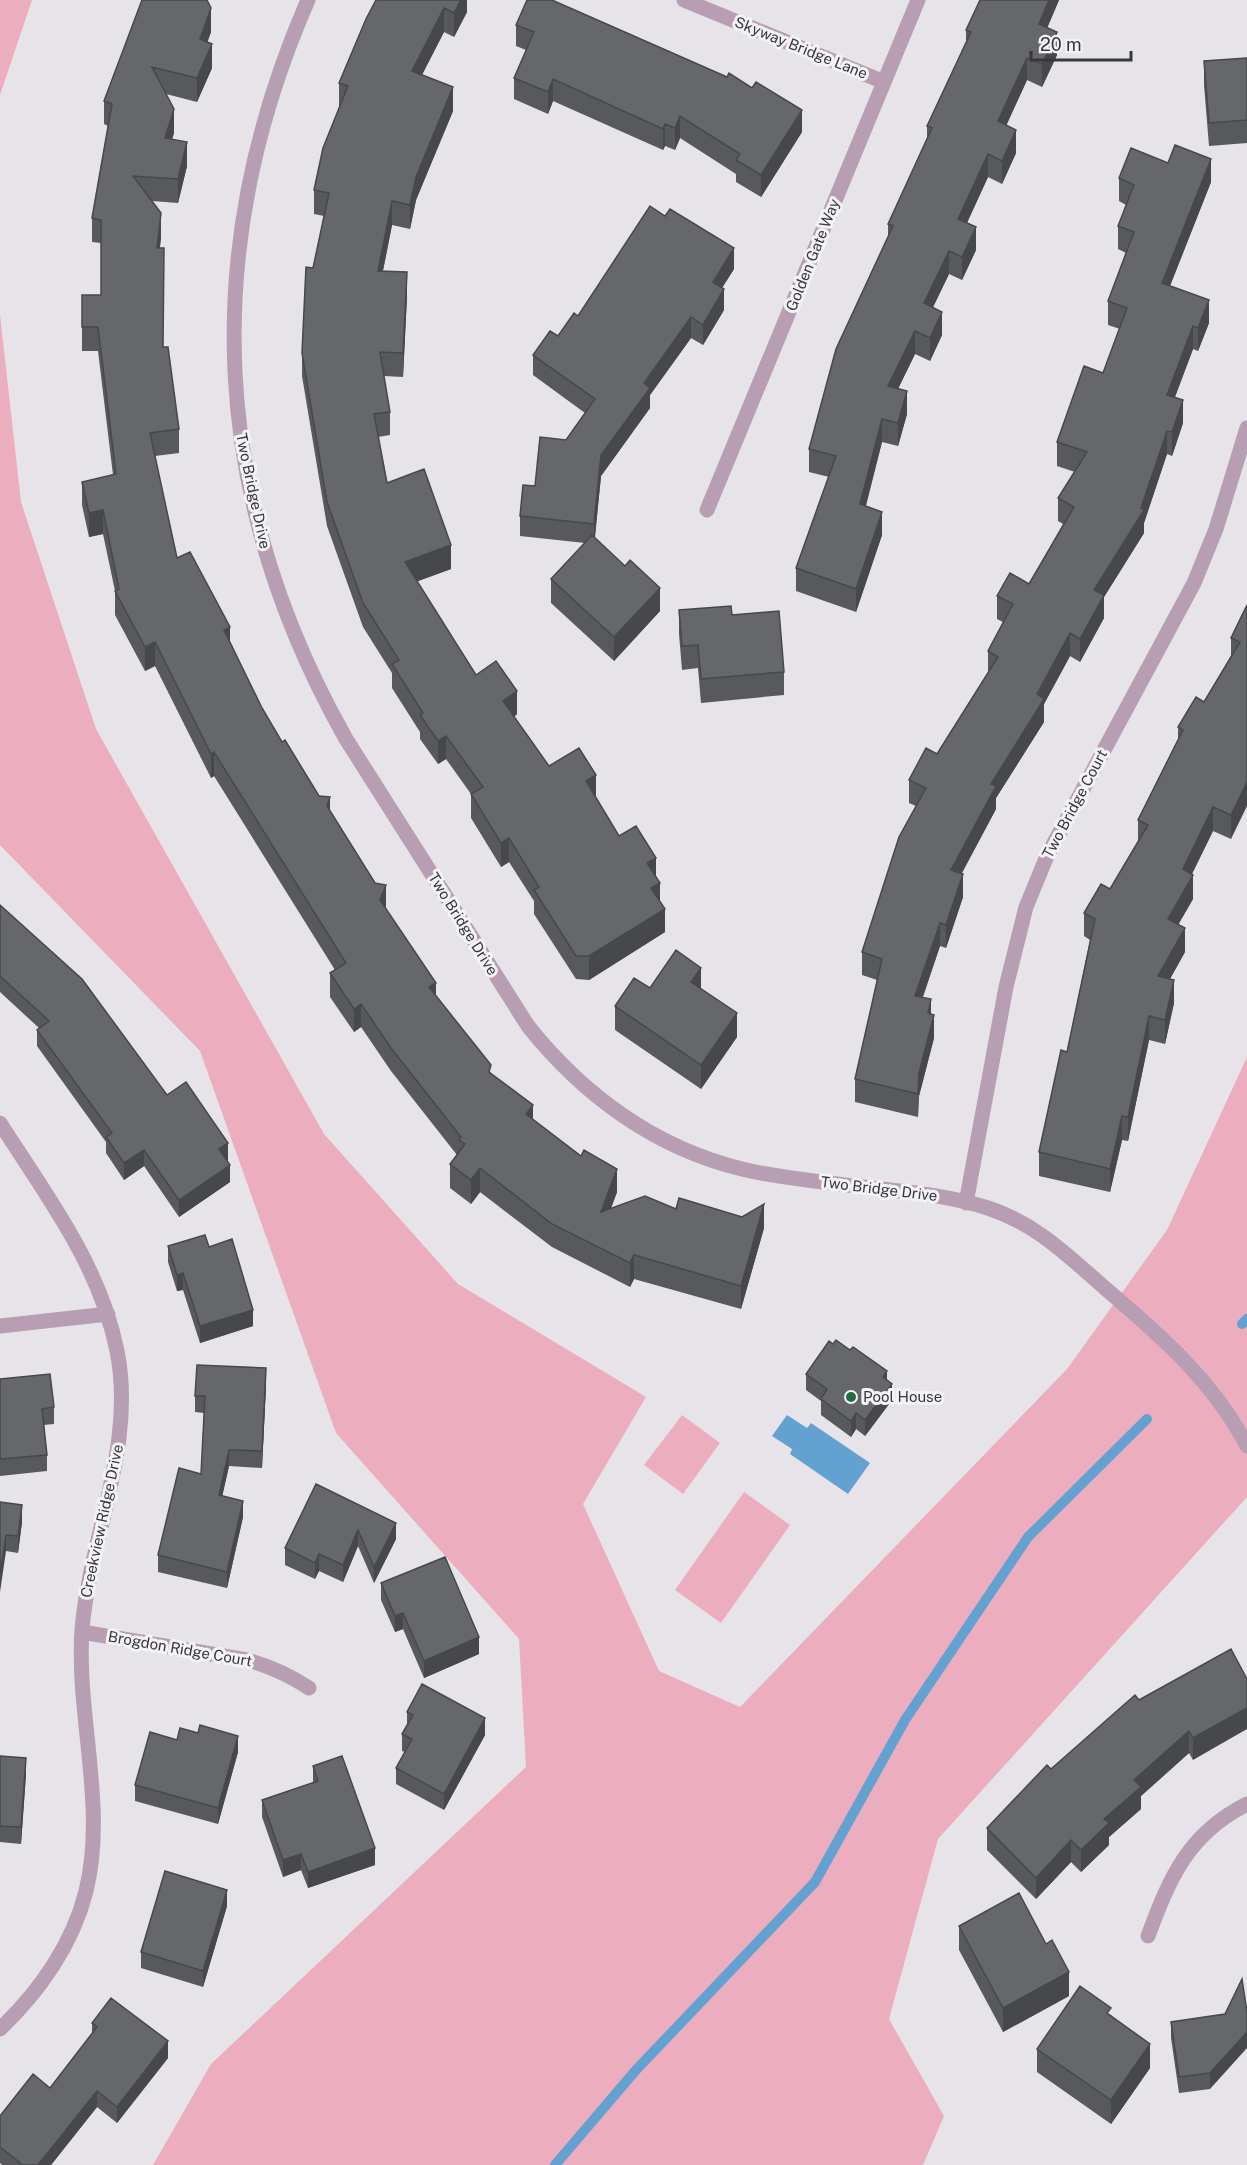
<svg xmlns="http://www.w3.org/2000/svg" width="1247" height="2165" font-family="'Public Sans',sans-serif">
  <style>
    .green { fill: #ecaebe }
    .water { fill: #63a1d0 }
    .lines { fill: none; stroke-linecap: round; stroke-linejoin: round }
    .stream { stroke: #63a1d0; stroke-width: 10 }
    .street { stroke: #b89eb3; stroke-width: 15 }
    .wall { fill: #58595c }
    .shaded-wall { fill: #47484b }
    .building { fill: #66676b; stroke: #47484b; stroke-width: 1.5 }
    .poi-dot { fill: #1e6e3f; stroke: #f3f2f6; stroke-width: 2 }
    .labels { text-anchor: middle; stroke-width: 6; stroke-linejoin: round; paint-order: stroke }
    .street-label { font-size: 15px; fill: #383839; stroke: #f3f2f6 }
    .poi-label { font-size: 15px; fill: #383839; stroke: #f3f2f6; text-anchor: start }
  </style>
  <rect width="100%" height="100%" fill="#e6e4e8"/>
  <!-- green -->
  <path class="green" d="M0,0H32L0,95Z
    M0,315L21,502L96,729L324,1134L458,1284L646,1397L583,1504L659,1671L740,1707L1067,1369L1167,1230L1247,1057V1497L938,1839L889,2019L944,2116L923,2165H153L211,2064L526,1767L519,1639L336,1433L200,1051L0,845Z
    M682,1415L720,1443L683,1494L644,1465Z
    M744,1492L790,1525L721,1623L675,1590Z"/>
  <!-- water -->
  <path class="water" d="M787,1415L807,1428L811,1423L870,1463L848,1494L790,1454L792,1449L772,1436Z"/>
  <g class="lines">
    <!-- stream -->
    <path class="stream" d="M1242,1324L1247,1319
      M555,2165L636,2070L815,1882L905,1720L1028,1537L1147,1419"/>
    <!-- street -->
    <path class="street" d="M308,0C198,252 211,500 346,739L528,1026C583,1095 655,1148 742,1169C779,1178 816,1181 854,1186C898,1191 945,1194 988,1208C1037,1224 1068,1256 1106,1289C1160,1335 1214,1382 1247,1446
      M684,0L884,82
      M707,510L918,0
      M0,1123C46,1195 100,1265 117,1351C136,1445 90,1536 82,1629C76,1715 107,1807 86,1891C73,1944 39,1992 0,2029
      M966,1203L1006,987L1026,907L1047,856L1194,583L1216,529L1247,428
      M0,1326L108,1314
      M82,1632L247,1660C270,1666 289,1675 309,1688
      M1148,1936C1170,1877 1188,1834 1247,1804"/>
  </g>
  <!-- wall -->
  <path class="wall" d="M142,0L211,32L207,42L212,68L197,102L166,94L174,133L172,139L187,166L178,203L152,201L161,237L160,248L163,347L179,429V453L155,456L177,558L230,642L262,708L282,742L330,811L436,996L491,1073L533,1119L617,1192L611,1208L676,1209L764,1228L741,1309L634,1279L630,1287L552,1247L480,1192L471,1204L450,1188V1164L457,1155L391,1071L361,1027L354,1032L330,997V973L335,970L214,776L211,778L155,666L145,671L115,615V591L103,534L89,537L82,505V482L113,475L98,351H82V295H101V243L92,242V218L108,126L104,124V101Z
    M376,0H467V12L454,37L444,32L422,75L453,111L416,200L410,229L392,225L383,271L407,296L403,377L384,376L390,412V435L378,437L387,483L451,569L417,581L476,675L517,714L514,717L549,766L596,798L619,836L656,876L665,932L589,980L576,979L534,914V901L509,862L501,867L471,818V794L446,759L438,764L420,739V732L392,688V673L363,627L327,526L302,376V353L313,268L324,216L314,214V190L339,107V83Z
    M1059,0L1047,28L1057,55L1042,87L1027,80L1006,125L1016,153L1002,184L988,177L967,223L976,250L962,280L949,274L933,307L942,335L930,361L915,354L898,389L907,414L898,446L882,442L866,506L882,535L856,612L796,591V568L829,477L809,472V449L888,237V224L927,138V126L966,43V30Z
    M516,25L802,132L761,197L736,182V174L680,138L675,150L665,146L663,150L553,101L548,114L514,99V78L526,50L516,46Z
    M1247,58V143L1209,146L1204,85V61Z
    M1119,178L1211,182L1170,286L1209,323L1198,351L1193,349L1175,397L1183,423L1172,456L1167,454L1144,523V533L1104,597V618L1080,662L1070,656L1044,704V722L996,798V809L962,873L963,897L946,948L940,946L923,997L931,1014L934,1038L919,1096L918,1117L855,1102V1079L877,980L862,975V952L916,806L909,803V780L937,754L988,673V651L1003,622L997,619V596L1029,584L1063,524L1058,521V498L1075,472L1057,466V442L1103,373L1120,329L1108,325V301L1126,253L1118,249V226L1126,205L1119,201Z
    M734,269L722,288L724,310L703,345L691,338L650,395V408L601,476L595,538L660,611L614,661L551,603V579L585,543L520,536V516L535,486L585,413L533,375V355L558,336Z
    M1247,605L1231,839L1213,831L1192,874L1193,899L1178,925L1185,952L1170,979L1174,1003L1165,1044L1149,1040L1128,1141L1122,1140L1110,1192L1039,1176V1152L1067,1052L1090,940L1084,936V913L1110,889L1138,841V820L1178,739V727L1204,702L1231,656V638Z
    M679,610L732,615L784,672V695L701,703L698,668L682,670L679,634Z
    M0,905L167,1095L228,1160L226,1161L230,1182L179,1217L144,1166L124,1180L106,1153V1142L37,1046V1030L39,1028L0,992Z
    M650,988L701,989L737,1037L701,1089L615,1030V1006Z
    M168,1246L209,1247L253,1326L200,1343L183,1290L177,1291L168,1262Z
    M806,1374L887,1381L892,1400L865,1436L856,1429L851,1437L821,1415V1401L806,1390Z
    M0,1379L54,1407V1424L44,1425L47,1455V1471L0,1476Z
    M266,1385L262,1468L229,1466L222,1496L243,1517L227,1588L158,1572V1555L201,1474L204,1413L195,1412V1396Z
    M316,1484L396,1539L374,1583L358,1546L343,1582L319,1571L315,1579L285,1565V1548Z
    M0,1502L22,1522L18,1553L6,1551Z
    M381,1583L479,1654L424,1678L403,1629L395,1632L381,1600Z
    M1231,1649L1193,1760L1189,1753L1141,1796V1809L1109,1837V1845L1081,1872L1071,1862L1036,1899L987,1850V1828L1051,1769L1139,1700Z
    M407,1712L485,1735L444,1810L396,1784V1768L405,1752L402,1751V1734L407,1726Z
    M177,1740L238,1752L218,1824L135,1801V1785Z
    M0,1756L26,1774L21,1844L0,1842Z
    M313,1766L375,1865L308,1888L301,1870L283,1877L262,1817V1800L313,1783Z
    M227,1906L203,1987L141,1968V1952Z
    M959,1926L1069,1996L1003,2032L959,1950Z
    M1225,2014L1210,2089L1179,2093L1171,2038V2022Z
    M1111,2015L1150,2068L1111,2124L1037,2072V2049Z
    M92,2023L168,2058L117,2123L97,2107L51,2165H2L0,2163V2116L50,2088L92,2034Z"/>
  <!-- shaded-wall -->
  <path class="shaded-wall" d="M461,0H467V12L454,37V13Z
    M1049,0H1059L1039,47V24Z
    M211,8V32L200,63V39Z
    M444,8V32L412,94V71Z
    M1057,32V55L1042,87V64Z
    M212,44V68L197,102V78Z
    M1027,58V80L998,144V121Z
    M553,79V101L548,114V92Z
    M453,87V111L416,200L410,229V205L416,177Z
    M174,109V133L165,162V138Z
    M802,110V132L761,197V175Z
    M680,116V138L675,150V128Z
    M665,124V146L663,150V129Z
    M1016,130V153L1002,184V161Z
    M187,142V166L178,203V179Z
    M988,154V177L958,242V219Z
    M1211,159V182L1162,306V283Z
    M392,201V225L378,295V271Z
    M161,213V237L157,271V248Z
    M976,227V250L962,280V257Z
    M734,248V269L713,302V282Z
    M949,251V274L924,326V303Z
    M407,272V296L403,377V353Z
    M724,289V310L703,345V325Z
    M1209,300V323L1198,351V328Z
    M942,312V335L930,361V338Z
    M691,317V338L650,395V408L601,476L594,544V524L601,455L644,383Z
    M1193,326V349L1167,418V395Z
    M915,331V354L888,409V386Z
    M907,391V414L898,446V423Z
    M1183,400V423L1172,456V432Z
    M882,419V442L860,527V504Z
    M1167,431V454L1144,523V533L1104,597V618L1080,662V639L1094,590L1141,508Z
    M103,510V534L89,537V513Z
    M882,512V535L856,612V589Z
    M451,545V569L405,586V562Z
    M660,588V611L614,661V637Z
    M230,627V651L224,630Z
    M1070,633V656L1044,704V722L996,798V809L951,893V870L991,784Z
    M155,642V666L145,671V647Z
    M517,691V714L503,725V701Z
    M446,736V759L438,764V741Z
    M214,752V776L211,778V754Z
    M596,775V799L586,781Z
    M1247,782V806L1231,839V815Z
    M330,797V821L327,806Z
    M1213,807V831L1183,892V869Z
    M509,838V862L501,867V843Z
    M656,858V881L647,863Z
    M963,874V897L946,948V925Z
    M1193,875V899L1168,942V919Z
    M660,883V907L651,888Z
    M386,885V909L380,900Z
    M665,909V932L589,980V956Z
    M940,923V946L915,1019V996Z
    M1185,928V952L1158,1000V976Z
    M701,968V992L691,982Z
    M1174,980V1003L1165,1044V1020Z
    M436,983V1006L429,987Z
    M931,999V1022L928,1013Z
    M361,1004V1027L354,1032V1009Z
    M737,1013V1037L701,1089V1065Z
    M934,1015V1038L919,1096L918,1117L919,1073Z
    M1149,1016V1040L1128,1141V1117Z
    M533,1105V1129L526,1114Z
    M1122,1116V1140L1110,1192V1169Z
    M228,1143V1160L219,1166V1149Z
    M144,1150V1166L124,1180V1163Z
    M230,1165V1182L179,1217V1200Z
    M480,1168V1192L471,1204V1180Z
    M617,1169V1192L601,1235V1212Z
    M764,1204V1228L741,1309V1286Z
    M634,1255V1279L630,1287V1263Z
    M183,1273V1290L177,1291V1275Z
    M253,1310V1326L200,1343V1326Z
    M266,1368V1385L262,1468V1451Z
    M887,1371V1388L883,1377Z
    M892,1384V1400L865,1436V1420Z
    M856,1413V1429L851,1437V1421Z
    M229,1450V1466L219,1511V1495Z
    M243,1501V1517L227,1588V1572Z
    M22,1505V1522L18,1553V1536Z
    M396,1523V1539L374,1583V1567Z
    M358,1530V1546L343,1582V1565Z
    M6,1535V1551L0,1592V1576Z
    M319,1554V1571L315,1579V1563Z
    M403,1613V1629L395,1632V1616Z
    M479,1637V1654L424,1678V1661Z
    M1247,1708V1729L1193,1760V1738Z
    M485,1718V1735L444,1810V1794Z
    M1189,1731V1753L1141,1796V1809L1109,1837V1845L1081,1872V1850L1134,1780Z
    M238,1736V1752L218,1824V1808Z
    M26,1758V1774L21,1844V1827Z
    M1071,1840V1862L1036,1899V1878Z
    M375,1848V1865L308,1888V1872Z
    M301,1854V1870L283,1877V1860Z
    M227,1890V1906L203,1987V1971Z
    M1069,1972V1996L1003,2032V2008Z
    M1247,2032V2048L1210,2089V2073Z
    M168,2041V2058L117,2123V2107Z
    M1150,2044V2068L1111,2124V2100Z
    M97,2091V2107L51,2165H38Z"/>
  <!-- building -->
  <path class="building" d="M142,0H207L211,8L200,39L212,44L197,78L152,67L174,109L165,138L187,142L178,179L133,176L161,213L157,248H164L163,347H168L179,429L150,433L177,558L190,552L230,627L224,630L262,708L282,742L285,740L319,796L330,797L327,806L375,883L386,885L380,900L436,983L429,987L491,1065L489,1072L533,1105L526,1114L581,1156L584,1150L617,1169L601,1212L645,1196L676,1209L679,1198L742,1217L764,1204L741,1286L634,1255L630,1263L552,1224L480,1168L471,1180L450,1164L465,1144L459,1140L461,1137L391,1048L361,1004L354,1009L330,973L346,963L214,752L211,754L155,642L145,647L115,591L119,589L103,510L89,513L82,482L116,474L98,327H82V295H101V220L92,218L112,104L104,101Z
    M376,0H461L454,13L444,8L412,71L453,87L416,177L410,205L392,201L378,271L407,272L403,353L380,352L390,412L374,414L387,483L424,469L451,545L405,562L476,675L496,661L517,691L503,701L549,766L579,748L596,775L586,781L619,836L636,826L656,858L647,863L660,883L651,888L665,909L589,956H576L534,890L539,887L509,838L501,843L471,794L483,787L446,736L438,741L420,715L423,713L392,664L399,660L363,603L327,502L302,353L306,267L313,268L329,193L314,190L323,148L348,86L339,83L366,19Z
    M527,0H552L727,77L729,73L752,88L756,82L802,110L761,175L736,160L740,154L680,116L675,128L665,124L663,129L553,79L548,92L514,78L534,32L516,25Z
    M980,0H1049L1039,24L1057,32L1042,64L1027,58L998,121L1016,130L1002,161L988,154L958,219L976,227L962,257L949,251L924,303L942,312L930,338L915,331L888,386L907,391L898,423L882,419L860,504L882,512L856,589L796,568L836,456L809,449L836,349L893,226L888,224L932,128L927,126L971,32L966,30Z
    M1247,58V120L1209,123L1204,61Z
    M1175,145L1211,159L1162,283L1209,300L1198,328L1193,326L1167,395L1183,400L1172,432L1167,431L1141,508L1144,510L1094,590L1104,595L1080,639L1070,633L1037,694L1044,699L991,784L996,786L951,870L963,874L946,925L940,923L915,996L931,999L928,1013L934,1015L919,1073L918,1094L855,1079L882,959L862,952L899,837L926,788L909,780L926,748L937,754L998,657L988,651L1013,604L997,596L1010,573L1029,584L1074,507L1058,498L1087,452L1057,442L1084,366L1103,373L1127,308L1108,301L1134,232L1118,226L1134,185L1119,178L1131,148L1168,163Z
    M650,206L665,216L670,209L734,248L713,282L724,289L703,325L691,317L644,383L650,388L601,455L594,524L520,516L523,485L535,486L540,437L566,440L595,399L533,355L550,331L558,336L574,313L578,316Z
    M592,535L625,566L630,560L660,588L614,637L551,579Z
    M1247,605V782L1231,815L1213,807L1183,869L1193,875L1168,919L1185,928L1158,976L1174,980L1165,1020L1149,1016L1128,1117L1122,1116L1110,1169L1039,1152L1061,1050L1067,1052L1095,919L1084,913L1101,884L1110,889L1148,825L1138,820L1183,730L1178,727L1196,697L1204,702L1240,642L1231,638Z
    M731,606L732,615L779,611L784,672L701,679L698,645L682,646L679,610Z
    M0,905L82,979L167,1095L186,1082L228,1143L219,1149L230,1165L179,1200L144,1150L124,1163L106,1137L112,1133L37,1030L49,1021L0,976Z
    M676,950L701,968L691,982L737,1013L701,1065L615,1006L634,978L650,988Z
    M205,1235L209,1247L232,1239L253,1310L200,1326L183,1273L177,1275L168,1246Z
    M836,1340L850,1350L853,1347L887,1371L883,1377L892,1384L865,1420L856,1413L851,1421L821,1399L827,1389L806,1374L829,1341L833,1344Z
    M197,1365L266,1368L262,1451L229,1450L219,1495L243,1501L227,1572L158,1555L179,1468L201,1474L205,1396H195Z
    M50,1374L54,1407L42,1409L47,1455L0,1459V1379Z
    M316,1484L396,1523L374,1567L358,1530L343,1565L319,1554L315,1563L285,1548Z
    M0,1502L22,1505L18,1536L6,1535L0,1576Z
    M445,1557L479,1637L424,1661L403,1613L395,1616L381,1583Z
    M1231,1649L1247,1679V1708L1193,1738L1189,1731L1134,1780L1141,1787L1104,1819L1109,1823L1081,1850L1071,1840L1036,1878L987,1828L1047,1765L1051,1769L1135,1695L1139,1700Z
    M422,1684L485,1718L444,1794L396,1768L412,1739L402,1734L413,1715L407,1712Z
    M200,1725L238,1736L218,1808L135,1785L150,1732L177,1740L180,1728L198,1733Z
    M0,1756L26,1758L21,1827L0,1826Z
    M342,1756L375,1848L308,1872L301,1854L283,1860L262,1800L318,1781L313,1766Z
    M165,1871L227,1890L203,1971L141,1952Z
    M1019,1893L1046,1944L1052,1940L1069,1972L1003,2008L959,1926Z
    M1242,1979L1247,2012V2032L1210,2073L1179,2077L1171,2022L1225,2014Z
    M1080,1986L1111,2008L1107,2013L1150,2044L1111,2100L1037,2049Z
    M111,1998L168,2041L117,2107L97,2091L38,2165H23L0,2147V2116L33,2074L50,2088L97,2027L92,2023Z"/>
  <!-- markers -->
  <circle class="poi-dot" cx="851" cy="1397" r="6"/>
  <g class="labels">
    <!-- street labels -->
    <g class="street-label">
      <text transform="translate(801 48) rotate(22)" y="5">Skyway Bridge Lane</text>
      <text transform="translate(813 255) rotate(-68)" y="5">Golden Gate Way</text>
      <text transform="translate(253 491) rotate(78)" y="5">Two Bridge Drive</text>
      <text transform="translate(1075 804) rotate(-62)" y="5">Two Bridge Court</text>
      <text transform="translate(463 924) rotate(58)" y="5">Two Bridge Drive</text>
      <text transform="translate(879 1189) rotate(7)" y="5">Two Bridge Drive</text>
      <text transform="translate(102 1521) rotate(-78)" y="5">Creekview Ridge Drive</text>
      <text transform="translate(180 1649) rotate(10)" y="5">Brogdon Ridge Court</text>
    </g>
    <!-- poi labels -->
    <g class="poi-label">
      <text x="863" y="1402">Pool House</text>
    </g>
  </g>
  <!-- scale -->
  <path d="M1031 51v9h100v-9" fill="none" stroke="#383839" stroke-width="3"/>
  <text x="1040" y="51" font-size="18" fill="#383839" stroke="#f3f2f6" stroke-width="4.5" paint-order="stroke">20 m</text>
</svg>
